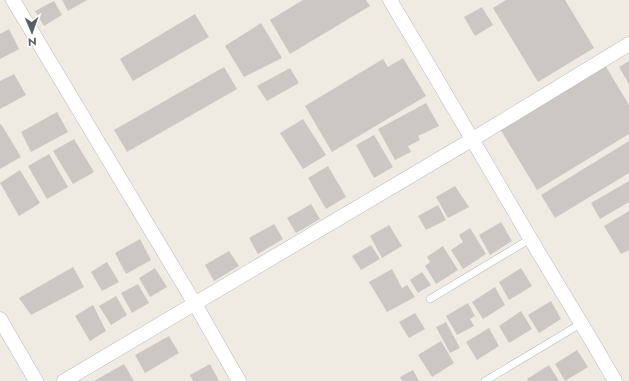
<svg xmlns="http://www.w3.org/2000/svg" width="629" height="381" font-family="Jost,sans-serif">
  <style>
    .building { fill: #cbc7c2 }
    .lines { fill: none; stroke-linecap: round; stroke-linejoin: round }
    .service-casing { stroke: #b6babe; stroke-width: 8 }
    .minor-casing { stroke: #b6babe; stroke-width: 15 }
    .service { stroke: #fff; stroke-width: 7 }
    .minor { stroke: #fff; stroke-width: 14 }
  </style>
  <rect width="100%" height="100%" fill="#efebe3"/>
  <!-- building -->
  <path class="building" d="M62,0H87L68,11Z
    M303,0H366L370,6L290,54L270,20Z
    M506,0H565L594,48L538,82L493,8Z
    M54,1L62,15L44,26L35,11Z
    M482,7L493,25L475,36L464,17Z
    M195,14L209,37L133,81L120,59Z
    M261,23L282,58L244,77L225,46Z
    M9,29L19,49L0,59V34Z
    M403,58L426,96L332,152L305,106L383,59L388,67Z
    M629,61V84L619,67Z
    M605,65L629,105V134L537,190L500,129Z
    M224,67L237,89L127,152L114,130Z
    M290,68L299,83L267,101L257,86Z
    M14,74L26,95L0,109V81Z
    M426,103L439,126L418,136L420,140L408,146L411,152L395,160L378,129Z
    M57,112L68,132L31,152L21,132Z
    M303,119L326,155L303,169L280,133Z
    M1,124L21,157L0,169V125Z
    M374,135L393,167L374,178L356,145Z
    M74,139L94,172L73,184L53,151Z
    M629,141V173L555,218L541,195Z
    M49,154L68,187L47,199L28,166Z
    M328,166L346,197L326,209L308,178Z
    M20,170L40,203L19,216L0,183Z
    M629,181V202L600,219L591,203Z
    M455,186L469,207L448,218L436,197Z
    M311,204L320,219L296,233L287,218Z
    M438,205L446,220L426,230L418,216Z
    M629,211V250L621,254L604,226Z
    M501,222L512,241L490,255L479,235Z
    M274,224L283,239L258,254L249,238Z
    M389,225L402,246L382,258L370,236Z
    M470,228L486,254L463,269L451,250L463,242L459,235Z
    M140,239L151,260L126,274L115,253Z
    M371,245L380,259L361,270L352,256Z
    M443,246L458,270L436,284L425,266L430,262L427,257Z
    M229,251L239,266L214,281L205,265Z
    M107,262L119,282L102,291L91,272Z
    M73,267L84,287L31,315L19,298Z
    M155,268L167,287L150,297L139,278Z
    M521,268L532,286L509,300L499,282Z
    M392,269L402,288L407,285L415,297L387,312L369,282Z
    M422,272L431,285L418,293L410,280Z
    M138,284L149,303L132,313L121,293Z
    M495,287L505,305L483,319L472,302Z
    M116,296L127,315L111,325L99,306Z
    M551,301L561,319L539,333L528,315Z
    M468,303L475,316L470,319L474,326L457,335L446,316Z
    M93,305L106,331L90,341L75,316Z
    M521,311L532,329L509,343L499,326Z
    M415,313L425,329L409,338L399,322Z
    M446,322L460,348L450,353L436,327Z
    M489,328L499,346L477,360L466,342Z
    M169,336L179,353L145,373L135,355Z
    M441,341L454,363L432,377L418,355Z
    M577,350L588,367L565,381L555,364Z
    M124,364L134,381H94Z
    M210,364L219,381H193L190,375Z
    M549,365L559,381H528L527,379Z
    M413,370L419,381H402L400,377Z"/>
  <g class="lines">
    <!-- service casing -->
    <g class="service-casing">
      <path id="service" d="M430,299L530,239
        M485,381L582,323"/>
    </g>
    <!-- minor casing -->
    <g class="minor-casing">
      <path id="minor" d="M13,0L195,304L239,381
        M390,0C437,79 483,158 530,238C558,286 588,333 615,381
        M0,319L36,381
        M64,381L473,139L629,44"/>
    </g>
    <!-- service -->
    <use href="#service" class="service"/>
    <!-- minor -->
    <use href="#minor" class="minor"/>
  </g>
  <!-- north arrow -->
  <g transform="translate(32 32) rotate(178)" stroke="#ffffff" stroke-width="3" paint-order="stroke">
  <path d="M0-3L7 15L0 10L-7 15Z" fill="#5b6064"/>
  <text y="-6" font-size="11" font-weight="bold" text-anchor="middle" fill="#5b6064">N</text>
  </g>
</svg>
